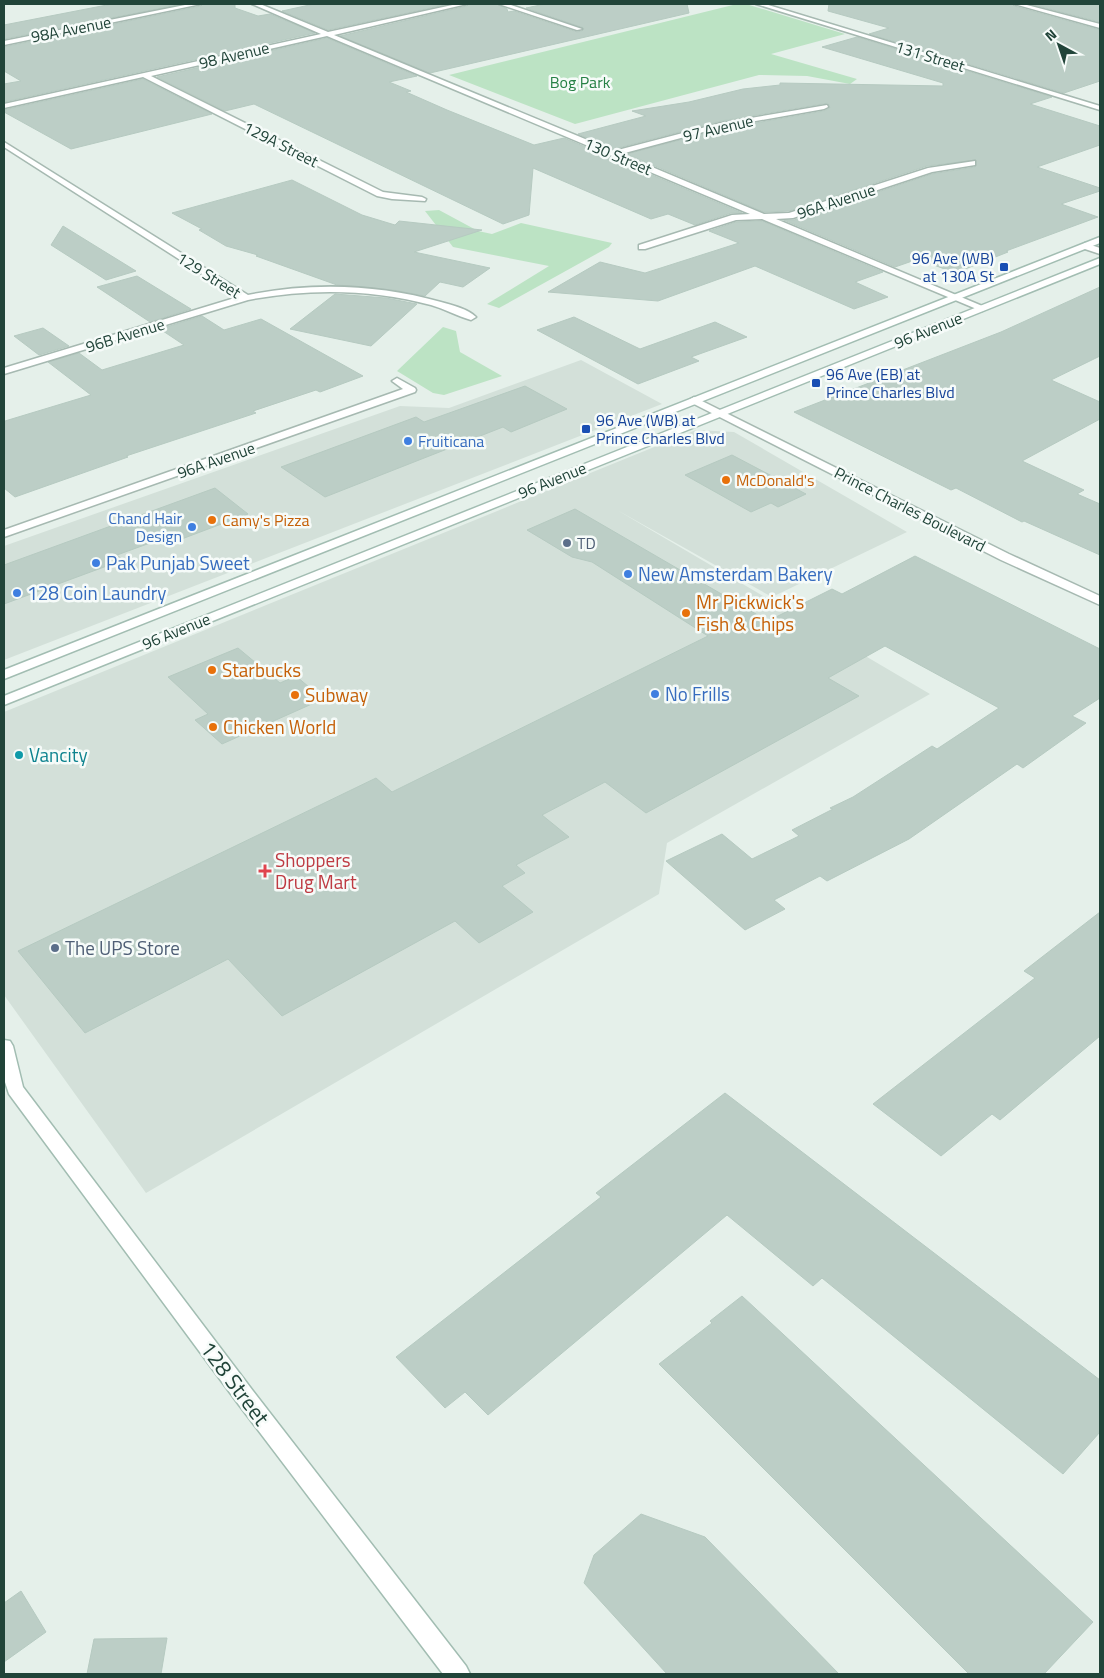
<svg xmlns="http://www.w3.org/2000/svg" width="1104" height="1678" font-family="'Titillium Web',sans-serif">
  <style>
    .built { fill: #d3e0d9 }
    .green { fill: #bce3c4 }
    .building { fill: #bccec6; stroke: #b6cac1 }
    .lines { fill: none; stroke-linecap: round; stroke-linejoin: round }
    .minor-casing { stroke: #a6b9b1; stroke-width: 3 }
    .tertiary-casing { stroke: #a6b9b1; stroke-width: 3 }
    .secondary-casing { stroke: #a2bdb2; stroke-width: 3 }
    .minor { fill: #fff; fill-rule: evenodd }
    .tertiary { fill: #fff; fill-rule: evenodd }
    .secondary { fill: #fff; fill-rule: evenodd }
    .transit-dot { fill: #1a4fb4; stroke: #f6fbf9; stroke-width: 2 }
    .shop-dot { fill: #3f7fe0; stroke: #f6fbf9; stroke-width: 2 }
    .food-dot { fill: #e8710a; stroke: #f6fbf9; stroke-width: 2 }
    .service-dot { fill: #5c6f8a; stroke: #f6fbf9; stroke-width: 2 }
    .culture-dot { fill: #0f9aa8; stroke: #f6fbf9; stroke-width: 2 }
    .health-dot { fill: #e0444e; stroke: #f6fbf9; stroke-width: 2 }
    .labels { text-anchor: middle; stroke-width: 5; stroke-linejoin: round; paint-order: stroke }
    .far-street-label { font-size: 16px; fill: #214439; stroke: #f6fbf9 }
    .far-park-label { font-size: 16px; fill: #268145; stroke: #f6fbf9 }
    .far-transit-label { font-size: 16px; fill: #164399; stroke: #f6fbf9; text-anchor: start }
    .far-shop-label { font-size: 16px; fill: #366cbe; stroke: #f6fbf9; text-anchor: start }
    .far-food-label { font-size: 16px; fill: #c56008; stroke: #f6fbf9; text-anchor: start }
    .far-service-label { font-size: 16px; fill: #4e5e75; stroke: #f6fbf9; text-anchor: start }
    .shop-label { font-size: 19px; fill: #366cbe; stroke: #f6fbf9; text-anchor: start }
    .food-label { font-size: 19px; fill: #c56008; stroke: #f6fbf9; text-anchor: start }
    .culture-label { font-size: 19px; fill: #0d838f; stroke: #f6fbf9; text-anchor: start }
    .health-label { font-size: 19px; fill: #be3a42; stroke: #f6fbf9; text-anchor: start }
    .service-label { font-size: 19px; fill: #4e5e75; stroke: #f6fbf9; text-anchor: start }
    .near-street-label { font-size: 22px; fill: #214439; stroke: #f6fbf9 }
  </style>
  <rect width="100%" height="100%" fill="#e5f0ea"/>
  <!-- built -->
  <path class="built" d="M581,360L662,404L4,660V546L400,406L449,408Z
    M696,430L734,432L907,532L772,597L617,510L930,694L667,843L659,894L146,1193L4,995V712Z"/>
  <!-- green -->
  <path class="green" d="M737,4H746L845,34L771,54L857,79L850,84L807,76L759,75L575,124L449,75Z
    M439,210L478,231L492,234L521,223L612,243L609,247L499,308L487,304L549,266L453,247L425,211Z
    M443,327L456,331L460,352L502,376L444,395L433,393L397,371Z"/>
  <!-- building -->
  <path class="building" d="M112,4H182L4,39V25Z
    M203,4H235V8L258,16L270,14L315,33L4,102V84L21,81L4,71V47L201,6Z
    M314,4H449L328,30L282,11Z
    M469,4H497L507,9L508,12L514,11L577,32L582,31L584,28L526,8L545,4H687L689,13L430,73L340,36L467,6Z
    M829,4H1012L1014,6L1100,30V81L1064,93L869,34L889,28L828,11Z
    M1030,4H1100V22Z
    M857,37L1052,97L1030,104L1100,126V145L1037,167L1100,188V191L1061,204L1098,217L1006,251L1008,252L955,273L918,259L895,267L784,220H794L932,174L975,167L976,160L927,166L789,211L764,212L627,154L722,129L824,111L830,108L828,103L721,121L614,149L578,134L646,116L632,111L689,102L743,89L780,85V83L943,86V83L822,47Z
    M327,38L417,76L389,82L411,91L406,92L447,110L534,145L564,138L742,213H731L695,225L668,214L651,219L533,168L529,215L503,224L254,104L225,111L157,77Z
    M143,79L212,114L71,149L4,112V110Z
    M292,180L362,215L395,225L399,221L482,230L414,252L490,268L463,287L440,282L425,296L393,290L337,285L256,256L258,255L226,246L199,230L202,229L172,213Z
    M762,221L883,272L855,282L888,297L854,309L755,266L658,301L548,292L600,262L645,273L739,243L709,231L736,222Z
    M63,226L136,271L106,280L51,245Z
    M137,276L191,309L150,322L97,287Z
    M1100,287V356L1051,380L1100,402V419L1022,461L1084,490L1077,494L1100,504V555L1024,521L1022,522L956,488L951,490L794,412L1001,332Z
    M335,294L386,298L417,304L371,346L290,329Z
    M202,316L224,330L261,319L363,376L320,392L316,390L253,411L256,413L126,456L128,457L15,497L4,488L5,421L91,395L48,362L79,353L102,370L184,345L160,329Z
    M574,317L640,349L715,322L747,337L691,357L699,361L638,384L537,330Z
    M43,328L69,346L39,355L14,336Z
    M525,386L567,409L511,432L503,427L325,497L281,467L416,417L424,422Z
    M732,455L806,494L778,507L771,503L751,512L685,475Z
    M215,488L248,514L179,540L172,535L117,555L123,560L4,604V565Z
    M575,509L768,621L832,589L842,594L915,556L1100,649V698L1072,716L1086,723L1023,768L1017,764L909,839L827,881L820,876L774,900L785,909L745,930L666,861L722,834L752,859L799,836L792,830L833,809L830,808L853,797L932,746L937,749L999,708L885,646L828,678L859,696L646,813L605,782L542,815L569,837L516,865L525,873L502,886L533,912L479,943L455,921L282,1016L228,959L85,1033L18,951L376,778L392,792L708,636L592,562L572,557L527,530Z
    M238,648L280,683L296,676L323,699L222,744L195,720L208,714L168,677Z
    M1100,912V1036L1000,1120L992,1114L941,1156L873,1104L1035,978L1024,971Z
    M725,1093L1100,1380V1432L1063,1474L822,1278L813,1286L727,1215L488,1415L465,1392L445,1408L396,1357L601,1197L596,1193Z
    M742,1296L1093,1622L1044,1674H969L659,1364L712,1323L710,1321Z
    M641,1514L705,1537L839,1674H667L584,1583L594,1555Z
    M21,1591L46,1632L4,1662V1603Z
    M167,1638L161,1674H87L94,1639Z"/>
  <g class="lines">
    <!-- minor casing -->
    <g class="minor-casing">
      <path id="minor" d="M190,4H201L4,45V41Z
        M252,4H260L328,32L457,4H467L334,35L614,151L721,123L827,105L828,107L824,109L722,127L621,154L764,214L789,213L928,168L975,161V165L932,172L793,218L776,219L987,308L982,311L979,310L762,219L736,220L645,249H639V245L732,215L750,214L327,36L151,76L383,192L422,197L426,199L425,201L392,199L377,196L143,77L4,108V104L321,34Z
        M499,4H508L582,29L577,30Z
        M756,4H765L1100,106V110Z
        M1014,4H1023L1100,24V28Z
        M4,142L248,295C311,282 378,284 441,302C452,305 468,309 476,317L471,320C457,316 445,309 431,305C372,289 308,288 248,300L4,374V368L238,297L4,147Z
        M1085,243L1100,248V254L1082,248L1081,246Z
        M397,378L415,388L416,390L415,392L4,537V530L403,389L392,381Z"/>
    </g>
    <!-- tertiary casing -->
    <g class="tertiary-casing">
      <path id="tertiary" d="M694,397L1009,554L1100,596V605L1001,560L690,402L689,400Z"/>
    </g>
    <!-- secondary casing -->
    <g class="secondary-casing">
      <path id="secondary" d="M1100,237V243L4,679V670Z
        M1100,258V264L4,705V696Z
        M4,1040L10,1041L13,1046L23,1087L253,1391L466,1666L470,1674H443L239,1405L9,1094L4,1079Z"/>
    </g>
    <!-- minor -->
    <use href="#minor" class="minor"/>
    <!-- tertiary -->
    <use href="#tertiary" class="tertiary"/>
    <!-- secondary -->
    <use href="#secondary" class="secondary"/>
  </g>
  <!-- markers -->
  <g class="transit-dot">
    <rect x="999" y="262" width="10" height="10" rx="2.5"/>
    <rect x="811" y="378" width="10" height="10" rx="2.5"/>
    <rect x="581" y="424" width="10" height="10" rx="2.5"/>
  </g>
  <g class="shop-dot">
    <circle cx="408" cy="441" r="5"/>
    <circle cx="192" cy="527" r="5"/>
    <circle cx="96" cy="563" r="5"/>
    <circle cx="628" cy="574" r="5"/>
    <circle cx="17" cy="593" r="5"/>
    <circle cx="655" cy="694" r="5"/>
  </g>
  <g class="food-dot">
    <circle cx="726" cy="480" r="5"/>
    <circle cx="212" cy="520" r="5"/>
    <circle cx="686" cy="613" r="5"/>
    <circle cx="212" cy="670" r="5"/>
    <circle cx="295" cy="695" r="5"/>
    <circle cx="213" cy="727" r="5"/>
  </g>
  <g class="service-dot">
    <circle cx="567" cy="543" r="5"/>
    <circle cx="55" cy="948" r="5"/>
  </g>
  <circle class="culture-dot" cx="19" cy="755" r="5"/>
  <path class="health-dot" d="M262.5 863.5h5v5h5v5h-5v5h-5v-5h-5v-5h5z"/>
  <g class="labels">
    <!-- far-street labels -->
    <g class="far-street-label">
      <text transform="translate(71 29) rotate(-11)" y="6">98A Avenue</text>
      <text transform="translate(234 55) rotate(-13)" y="6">98 Avenue</text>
      <text transform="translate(930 56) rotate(17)" y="6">131 Street</text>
      <text transform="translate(718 128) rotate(-13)" y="6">97 Avenue</text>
      <text transform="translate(281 144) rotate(27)" y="6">129A Street</text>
      <text transform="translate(618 156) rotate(23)" y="6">130 Street</text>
      <text transform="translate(836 201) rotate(-18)" y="6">96A Avenue</text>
      <text transform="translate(209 275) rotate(32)" y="6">129 Street</text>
      <text transform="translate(928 330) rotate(-22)" y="6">96 Avenue</text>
      <text transform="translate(125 335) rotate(-17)" y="6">96B Avenue</text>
      <text transform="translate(216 460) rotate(-19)" y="6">96A Avenue</text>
      <text transform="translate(552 480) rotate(-22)" y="6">96 Avenue</text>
      <text transform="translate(910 509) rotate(27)" y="6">Prince Charles Boulevard</text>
      <text transform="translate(176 631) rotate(-22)" y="6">96 Avenue</text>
    </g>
    <!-- far-park labels -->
    <g class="far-park-label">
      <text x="580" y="88">Bog Park</text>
    </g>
    <!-- far-transit labels -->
    <g class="far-transit-label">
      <text x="994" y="264" text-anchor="end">96 Ave (WB)<tspan x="994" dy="18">at 130A St</tspan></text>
      <text x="826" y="380">96 Ave (EB) at<tspan x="826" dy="18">Prince Charles Blvd</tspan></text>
      <text x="596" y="426">96 Ave (WB) at<tspan x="596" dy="18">Prince Charles Blvd</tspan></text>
    </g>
    <!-- far-shop labels -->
    <g class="far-shop-label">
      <text x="418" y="447">Fruiticana</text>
      <text x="182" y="524" text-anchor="end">Chand Hair<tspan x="182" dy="18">Design</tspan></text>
    </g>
    <!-- far-food labels -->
    <g class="far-food-label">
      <text x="736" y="486">McDonald's</text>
      <text x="222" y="526">Camy's Pizza</text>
    </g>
    <!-- far-service labels -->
    <g class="far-service-label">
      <text x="577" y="549">TD</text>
    </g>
    <!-- shop labels -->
    <g class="shop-label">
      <text x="106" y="570">Pak Punjab Sweet</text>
      <text x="638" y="581">New Amsterdam Bakery</text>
      <text x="27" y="600">128 Coin Laundry</text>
      <text x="665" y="701">No Frills</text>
    </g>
    <!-- food labels -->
    <g class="food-label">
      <text x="696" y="609">Mr Pickwick's<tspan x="696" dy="22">Fish &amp; Chips</tspan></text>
      <text x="222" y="677">Starbucks</text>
      <text x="305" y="702">Subway</text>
      <text x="223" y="734">Chicken World</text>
    </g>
    <!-- culture labels -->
    <g class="culture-label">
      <text x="29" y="762">Vancity</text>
    </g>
    <!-- health labels -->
    <g class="health-label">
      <text x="275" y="867">Shoppers<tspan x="275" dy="22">Drug Mart</tspan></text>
    </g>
    <!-- service labels -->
    <g class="service-label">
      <text x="65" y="955">The UPS Store</text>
    </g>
    <!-- near-street labels -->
    <g class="near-street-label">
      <text transform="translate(235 1383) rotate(53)" y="8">128 Street</text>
    </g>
  </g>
  <!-- border -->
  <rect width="1104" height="1678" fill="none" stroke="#214439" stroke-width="10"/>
  <!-- north arrow -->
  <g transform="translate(1059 45) rotate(320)" stroke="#f6fbf9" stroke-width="4" paint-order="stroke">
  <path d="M0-4L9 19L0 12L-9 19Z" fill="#214439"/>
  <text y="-8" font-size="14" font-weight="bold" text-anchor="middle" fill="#214439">N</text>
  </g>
</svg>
